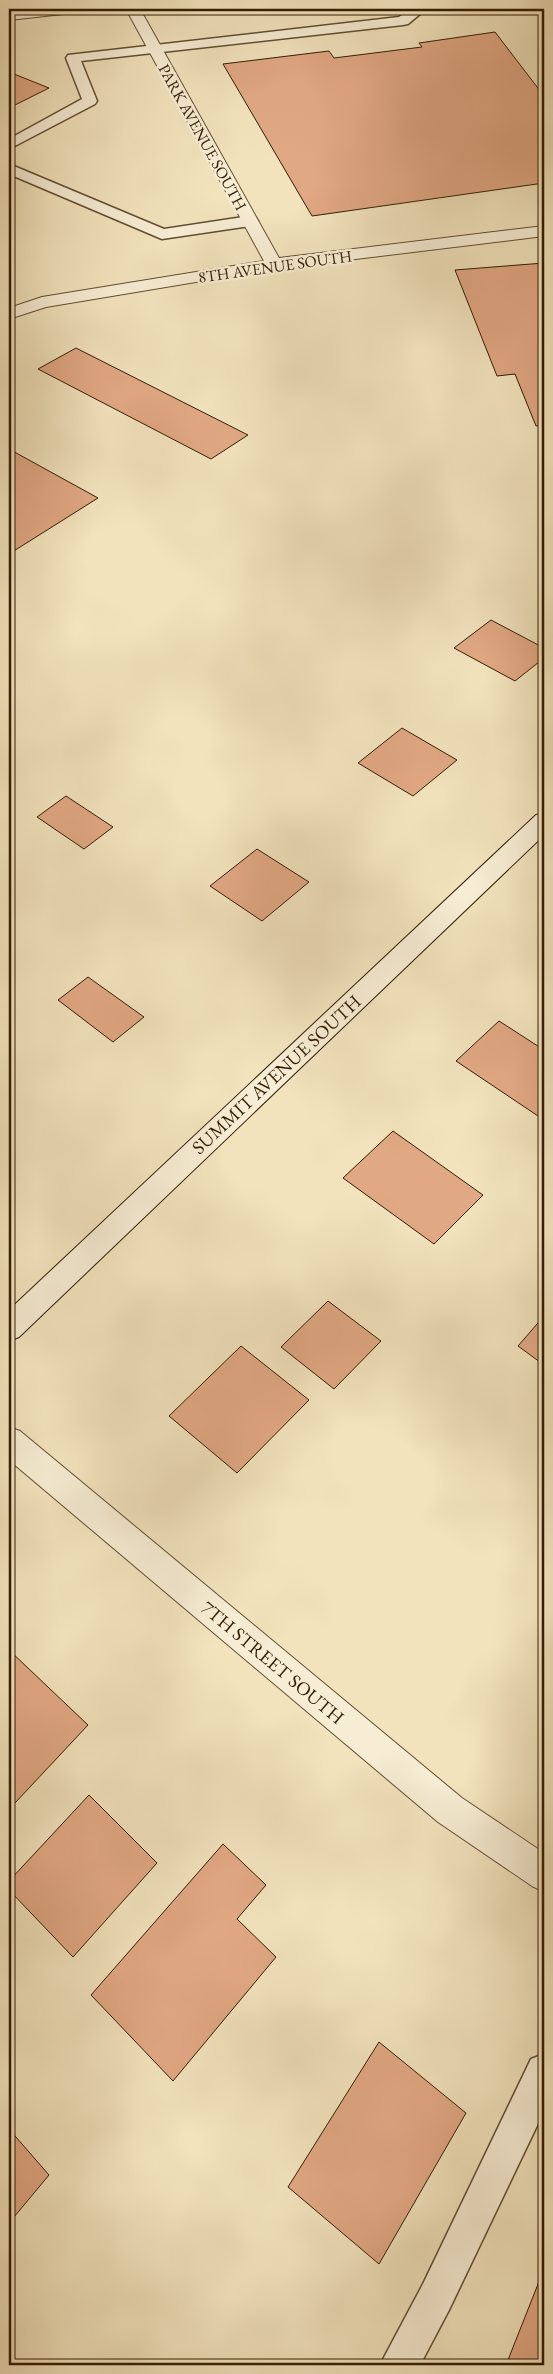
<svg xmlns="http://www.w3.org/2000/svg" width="553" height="2374" font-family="'EB Garamond',serif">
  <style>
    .building { fill: #e1a884; stroke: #321d04 }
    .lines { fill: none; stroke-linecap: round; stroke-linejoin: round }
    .lane-casing { stroke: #624e32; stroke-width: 3 }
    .street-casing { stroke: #624e32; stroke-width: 2 }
    .secondary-casing { stroke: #321d04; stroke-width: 2 }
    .lane { fill: #f7edd4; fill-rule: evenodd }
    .street { fill: #f7edd4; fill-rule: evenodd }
    .secondary { fill: #f7edd4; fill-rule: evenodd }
    .labels { text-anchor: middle; stroke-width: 5; stroke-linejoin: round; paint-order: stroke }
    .far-street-label { font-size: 16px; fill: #321d04; stroke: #f7edd4 }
    .street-label { font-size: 19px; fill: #321d04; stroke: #f7edd4 }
  </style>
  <rect width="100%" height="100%" fill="#f2e3bd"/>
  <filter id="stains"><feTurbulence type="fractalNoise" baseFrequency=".004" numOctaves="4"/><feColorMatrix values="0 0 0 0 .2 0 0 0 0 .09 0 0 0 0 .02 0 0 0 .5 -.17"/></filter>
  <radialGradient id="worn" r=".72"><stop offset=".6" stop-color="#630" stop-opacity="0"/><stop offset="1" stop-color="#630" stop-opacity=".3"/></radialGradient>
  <!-- building -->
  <path class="building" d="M495,32L544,96V183L312,216L223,64L329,51L334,58L422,47L419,43Z
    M9,72L49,88L9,108Z
    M544,263V425L536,426L515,374L497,376L455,270Z
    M76,348L248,435L211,459L38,369Z
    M9,449L98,498L9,554Z
    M491,620L544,648V658L515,681L454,648Z
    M402,728L457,760L413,796L358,763Z
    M66,796L113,827L84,849L37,817Z
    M257,849L309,882L262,921L210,886Z
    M88,977L144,1017L113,1042L58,1000Z
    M499,1021L544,1050V1120L456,1061Z
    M393,1131L483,1195L434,1244L343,1178Z
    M328,1301L381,1341L334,1389L281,1347Z
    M544,1316V1365L518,1346Z
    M241,1346L309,1400L237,1473L169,1416Z
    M9,1650L88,1725L15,1803L9,1797Z
    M89,1795L157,1863L73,1957L9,1890V1881Z
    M223,1844L266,1885L237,1919L276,1957L173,2081L91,1995Z
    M379,2042L466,2113L379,2264L288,2187Z
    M9,2129L49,2175L9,2223Z
    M544,2269V2365H506Z"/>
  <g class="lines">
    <!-- lane casing -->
    <g class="lane-casing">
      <path id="lane" d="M411,9H426L408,24L403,25L81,61L97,101L95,104L9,149V139L82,99L66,58L68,55L399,17Z
        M9,164L164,229L250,216L256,218L258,221L256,224L250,226L162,239L9,174Z
        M544,2054V2111L449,2310L420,2365H380L423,2284L531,2059Z"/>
    </g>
    <!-- street casing -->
    <g class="street-casing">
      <path id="street" d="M36,9H79L72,13L9,20V12Z
        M126,9H140L279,258L544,226V236L274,269L46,307L9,319V308L42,297L264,261Z
        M9,1427L20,1431L462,1798L544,1853V1892L532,1886L438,1822L9,1460Z"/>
    </g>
    <!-- secondary casing -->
    <g class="secondary-casing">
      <path id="secondary" d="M544,813V835L19,1337L9,1341V1310L536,815Z"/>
    </g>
    <!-- lane -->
    <use href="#lane" class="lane"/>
    <!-- street -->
    <use href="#street" class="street"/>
    <!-- secondary -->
    <use href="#secondary" class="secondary"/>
  </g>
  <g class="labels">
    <!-- far-street labels -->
    <g class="far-street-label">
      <text transform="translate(203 137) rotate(61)" y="6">PARK AVENUE SOUTH</text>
      <text transform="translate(275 266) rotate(-8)" y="6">8TH AVENUE SOUTH</text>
    </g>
    <!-- street labels -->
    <g class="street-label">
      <text transform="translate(276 1074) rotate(-43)" y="7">SUMMIT AVENUE SOUTH</text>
      <text transform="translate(273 1662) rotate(40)" y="7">7TH STREET SOUTH</text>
    </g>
  </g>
  <!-- margin -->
  <rect width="553" height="2374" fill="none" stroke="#f2e3bd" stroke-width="30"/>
  <rect x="10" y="10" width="533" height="2354" fill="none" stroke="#321d04" stroke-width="2.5"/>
  <rect x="15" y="15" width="523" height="2344" fill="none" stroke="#321d04"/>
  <rect width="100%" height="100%" filter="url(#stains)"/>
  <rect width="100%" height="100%" fill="url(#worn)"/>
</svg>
